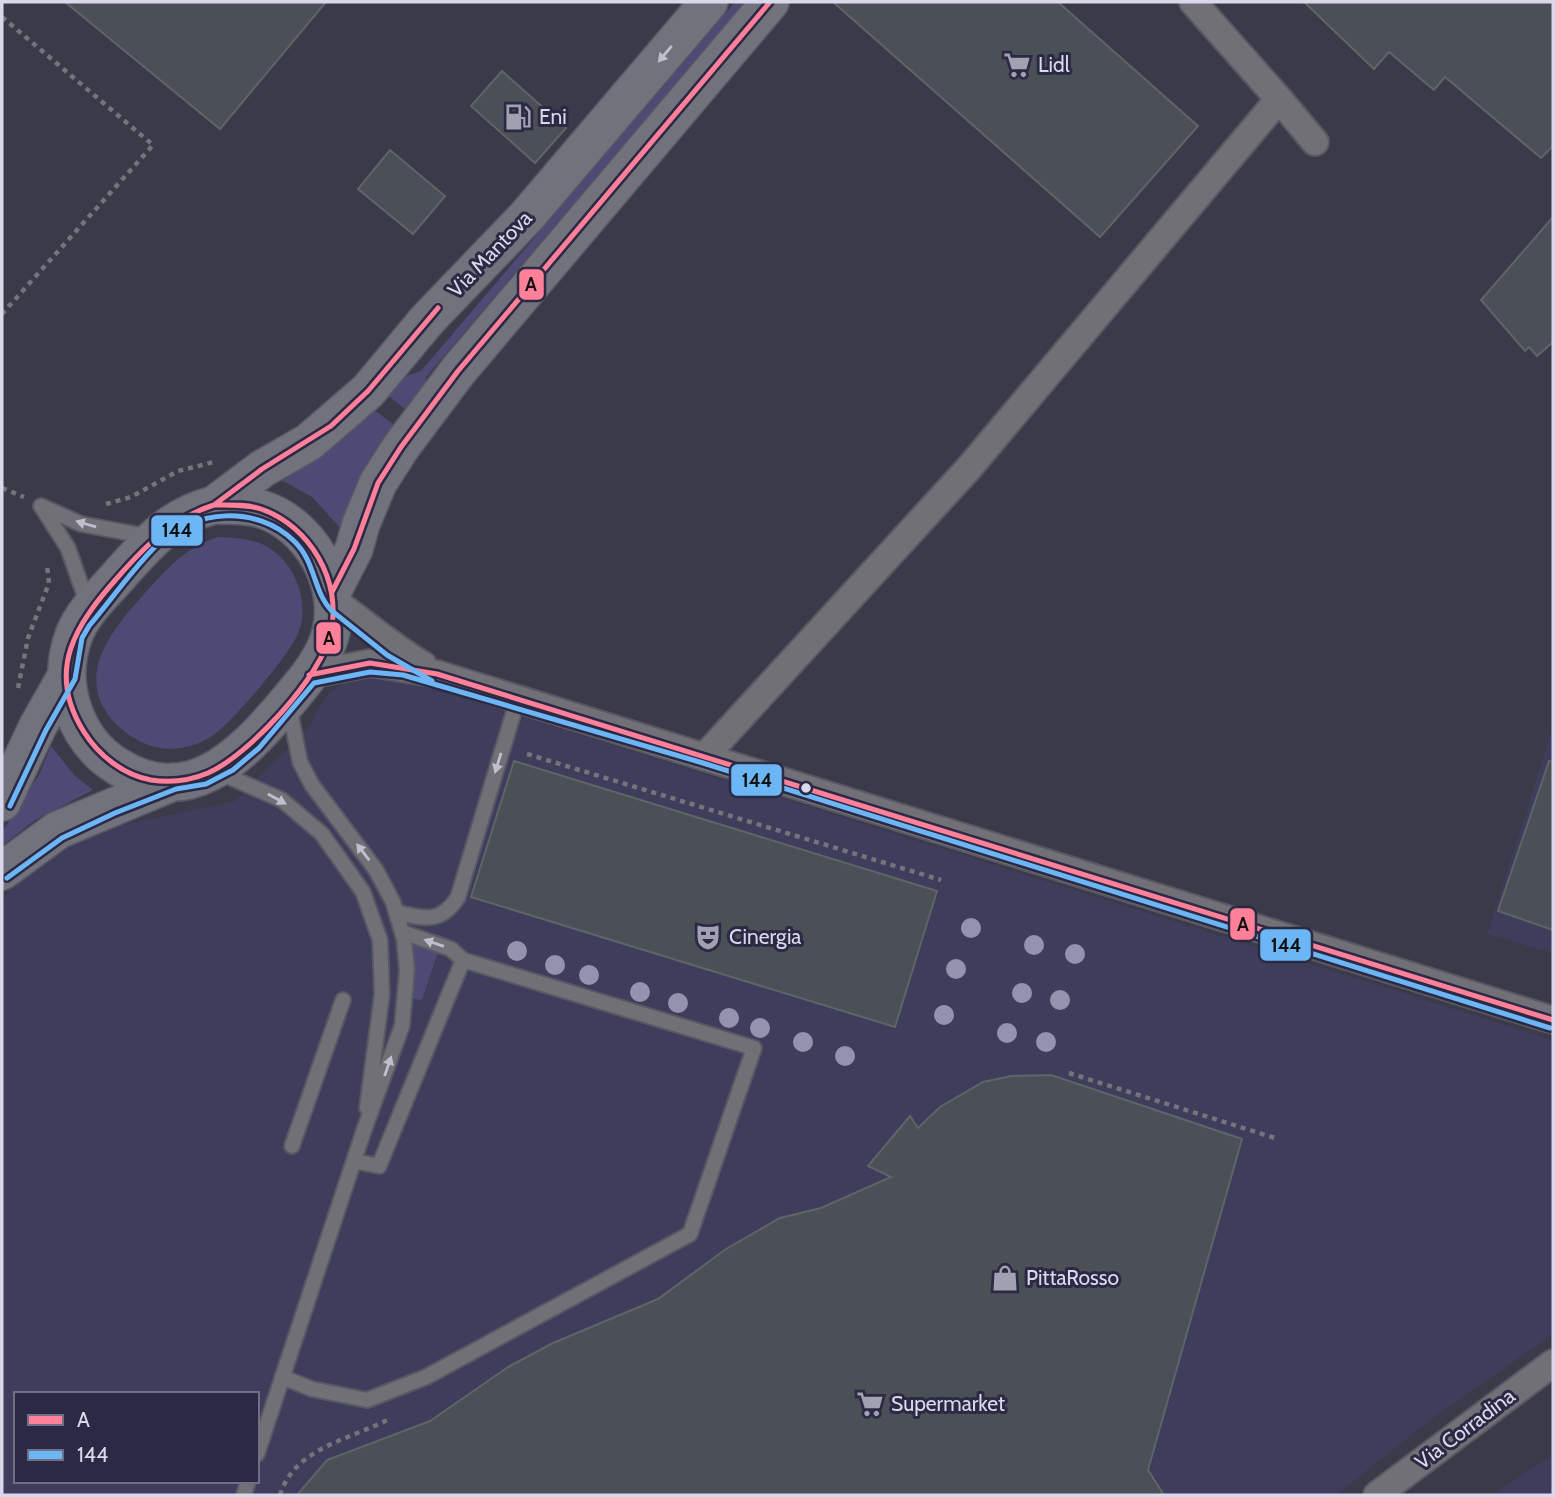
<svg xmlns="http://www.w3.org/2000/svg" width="1555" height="1497" font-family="Cabin,sans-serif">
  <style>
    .built { fill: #3e3d5c; fill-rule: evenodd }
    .green { fill: #4d4a75 }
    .building { fill: #4b5056; stroke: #5e6467; stroke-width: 2 }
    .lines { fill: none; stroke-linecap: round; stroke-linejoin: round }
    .service-casing { stroke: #585865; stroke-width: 18 }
    .minor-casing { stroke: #585865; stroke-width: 30 }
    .secondary-casing { stroke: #585865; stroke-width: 40 }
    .path { stroke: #74747b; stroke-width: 4.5; stroke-dasharray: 5 5; stroke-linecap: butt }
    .service { stroke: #717077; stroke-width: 14 }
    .minor { stroke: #717077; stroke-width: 26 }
    .secondary { stroke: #72727c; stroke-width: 37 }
    .bus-1-casing { stroke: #2b2944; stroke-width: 10 }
    .bus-2-casing { stroke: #2b2944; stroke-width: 10 }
    .bus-1 { stroke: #ff8098; stroke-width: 5 }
    .bus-2 { stroke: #6db6f5; stroke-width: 5 }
    .tree { fill: #9393ad }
    .oneway { fill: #bfbfcf }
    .oneway2 { fill: #bfbfce }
    .bus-dot { fill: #d9d9eb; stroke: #2b2944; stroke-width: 2.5 }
    .labels { text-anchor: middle; stroke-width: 6; stroke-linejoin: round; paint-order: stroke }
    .poi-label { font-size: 21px; fill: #d9d9eb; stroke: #2b2944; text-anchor: start }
    .street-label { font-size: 21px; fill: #d9d9eb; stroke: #2b2944 }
    .line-badge { stroke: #2b2944; stroke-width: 2.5 }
    .pale-badge-label { font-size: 19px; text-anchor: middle; font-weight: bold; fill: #111 }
  </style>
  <rect width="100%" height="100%" fill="#3b3a49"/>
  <!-- built -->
  <path class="built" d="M364,673L399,678L459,697L1553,1040V1334L1433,1418L1336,1495H2V899L28,873L70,844L112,827L235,801L311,725L319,706L331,692L348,679ZM16,1394H257V1481H16Z
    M1553,727V953L1487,934Z
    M1553,1455V1495H1491Z"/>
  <!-- green -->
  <path class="green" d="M735,2H745L426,377L424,399L411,414L385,393L400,378L421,371Z
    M372,408L399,429L345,533L312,497L278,478L335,444Z
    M218,537C234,538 249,538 264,545C294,560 310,600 299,631C292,653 235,718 216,733C204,743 187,748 171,749C150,749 130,738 115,723C72,677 112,630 144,594C167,569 184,548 218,537Z
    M51,746L75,776L93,790L35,820L2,846V832L39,775Z
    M412,943L438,952L422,1000L413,999L409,946Z"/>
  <!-- building -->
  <path class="building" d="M65,2H326L220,129Z
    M833,2H1058L1198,126L1100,237Z
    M1304,2H1553V146L1541,158L1445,77L1434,90L1389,52L1374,69Z
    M502,71L566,128L535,163L471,106Z
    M390,150L445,196L413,234L358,189Z
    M1553,217V342L1537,356L1529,347L1525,351L1481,300Z
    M514,761L937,891L895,1027L471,897Z
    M1549,761L1553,762V930L1498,911Z
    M1051,1075L1242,1139L1148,1470L1164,1495H297L327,1460L430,1421L508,1367L553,1343L658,1299L726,1249L780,1218L821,1208L891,1177L868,1166L910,1116L918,1128L940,1107L983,1082L1011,1076Z"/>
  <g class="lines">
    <!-- service casing -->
    <g class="service-casing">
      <path id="service" d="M89,608L68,548L41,506L81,524L151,537
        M218,772L282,800L322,834L363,892L380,940L382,994L367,1108
        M396,912C424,919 441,924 458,897L518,698
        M402,932L451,949L463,960
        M292,1146L343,1000
        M282,1377L312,1389L367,1400L426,1377L690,1234L754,1048L463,960L379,1166L354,1161
        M257,1454L364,1130L402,1026L407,970L404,939L393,902L376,870L312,785L300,762L289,706
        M244,1495L248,1481"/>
    </g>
    <!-- minor casing -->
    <g class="minor-casing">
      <path id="minor" d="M1279,99L1315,142
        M334,601C364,622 391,646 423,665
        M309,675L370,663L437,674L1553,1020
        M706,755L969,468L1279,99L1193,2
        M1377,1495L1553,1363"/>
    </g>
    <!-- secondary casing -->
    <g class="secondary-casing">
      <path id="secondary" d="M214,505C229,505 246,505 261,509C310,524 343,583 331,632C324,661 302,684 283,707C239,758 188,810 117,766C74,739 56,683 74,635C83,611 105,592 122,572C150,541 171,516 214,505Z
        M214,505L262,469L309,442L368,391L427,320L527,216L709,2
        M332,592L354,549L361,524L378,483L401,447L458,371L770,2
        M2,802L38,726L67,675
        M2,871L58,830L173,782"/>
    </g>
    <!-- path -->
    <path class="path" d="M2,17L153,145L2,314
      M2,488L24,497
      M106,504L131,497L178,471L214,462
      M18,688L28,638L49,583L47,565
      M527,754L941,880
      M1069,1073L1278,1139
      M280,1495C295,1447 350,1440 391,1418"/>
    <!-- service -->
    <use href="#service" class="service"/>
    <!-- minor -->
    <use href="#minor" class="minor"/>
    <!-- secondary -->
    <use href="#secondary" class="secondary"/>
    <!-- bus-1 casing -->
    <g class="bus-1-casing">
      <path id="bus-1" d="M214,505C229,505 247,504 261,509C310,526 342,581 331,632C322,676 249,755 208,773C189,781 171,783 151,780C124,775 99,756 84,732C45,670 76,624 118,577C146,545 173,518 214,505Z
        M214,505L262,469L331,426L368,391L438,308
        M332,592L354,549L378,483L401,447L458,371L770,2
        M309,675L370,663L437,674L1553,1020"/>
    </g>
    <!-- bus-2 casing -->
    <g class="bus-2-casing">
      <path id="bus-2" d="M10,806L46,730L75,679L82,638L89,626C112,599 133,568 158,544C195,509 257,505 294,541C316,562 313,592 332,611L387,655L432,681
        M7,878L62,838L115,813L176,789L206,784L233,770L259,748L314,683L370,672L403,675L703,763L1550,1028"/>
    </g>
    <!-- bus-1 -->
    <use href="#bus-1" class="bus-1"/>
    <!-- bus-2 -->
    <use href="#bus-2" class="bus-2"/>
  </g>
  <!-- trees -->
  <g class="tree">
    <circle cx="971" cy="928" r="10"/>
    <circle cx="1034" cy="945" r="10"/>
    <circle cx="517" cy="951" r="10"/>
    <circle cx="1075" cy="954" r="10"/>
    <circle cx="555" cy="965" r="10"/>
    <circle cx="956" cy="969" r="10"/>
    <circle cx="589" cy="975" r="10"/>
    <circle cx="640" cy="992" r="10"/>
    <circle cx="1022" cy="993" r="10"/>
    <circle cx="1060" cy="1000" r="10"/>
    <circle cx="678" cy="1003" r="10"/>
    <circle cx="944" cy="1015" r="10"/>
    <circle cx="729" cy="1018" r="10"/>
    <circle cx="760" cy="1028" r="10"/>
    <circle cx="1007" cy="1033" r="10"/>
    <circle cx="803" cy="1042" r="10"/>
    <circle cx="1046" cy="1042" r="10"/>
    <circle cx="845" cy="1056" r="10"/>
  </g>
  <!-- one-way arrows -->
  <defs><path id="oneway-solid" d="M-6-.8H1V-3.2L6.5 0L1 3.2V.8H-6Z" transform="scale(1.75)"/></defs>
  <use class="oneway" href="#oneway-solid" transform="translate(665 54) rotate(130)"/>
  <g class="oneway2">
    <use href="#oneway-solid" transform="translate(86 524) rotate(-164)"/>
    <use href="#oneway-solid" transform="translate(498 763) rotate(107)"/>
    <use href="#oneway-solid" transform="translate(277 799) rotate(29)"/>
    <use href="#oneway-solid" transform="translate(363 852) rotate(-127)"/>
    <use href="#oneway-solid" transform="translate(434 943) rotate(-161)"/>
    <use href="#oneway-solid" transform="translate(388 1066) rotate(-71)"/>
  </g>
  <!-- icons -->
  <defs>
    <g id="supermarket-bare" transform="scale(2.1)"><path d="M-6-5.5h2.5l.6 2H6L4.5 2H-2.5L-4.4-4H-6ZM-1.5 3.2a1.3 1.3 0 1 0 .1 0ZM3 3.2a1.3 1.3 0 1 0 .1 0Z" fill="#a2a1b2" stroke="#2b2944" stroke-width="2.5" paint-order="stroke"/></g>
    <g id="fuel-bare" transform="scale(2.1)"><path d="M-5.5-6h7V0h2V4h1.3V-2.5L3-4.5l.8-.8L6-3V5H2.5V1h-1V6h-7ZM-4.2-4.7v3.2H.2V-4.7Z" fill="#a2a1b2" stroke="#2b2944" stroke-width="2.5" paint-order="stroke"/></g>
    <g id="theatre-bare" transform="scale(2.1)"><path d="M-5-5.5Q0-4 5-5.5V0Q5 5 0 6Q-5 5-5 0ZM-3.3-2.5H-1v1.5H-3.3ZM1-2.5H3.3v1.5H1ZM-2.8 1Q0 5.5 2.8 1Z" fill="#a2a1b2" stroke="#2b2944" stroke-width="2.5" paint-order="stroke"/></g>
    <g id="shop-bare" transform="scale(2.1)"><path d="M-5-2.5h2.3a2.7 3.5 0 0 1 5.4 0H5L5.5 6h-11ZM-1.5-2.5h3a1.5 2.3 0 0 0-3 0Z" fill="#a2a1b2" stroke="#2b2944" stroke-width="2.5" paint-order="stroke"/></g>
  </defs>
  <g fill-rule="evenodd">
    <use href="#supermarket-bare" x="1017" y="65"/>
    <use href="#fuel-bare" x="518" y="117"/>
    <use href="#theatre-bare" x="708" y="937"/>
    <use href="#shop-bare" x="1005" y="1278"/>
    <use href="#supermarket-bare" x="870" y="1404"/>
  </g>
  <!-- markers -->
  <circle class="bus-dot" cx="806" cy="788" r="6"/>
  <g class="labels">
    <!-- poi labels -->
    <g class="poi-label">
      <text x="1038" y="72">Lidl</text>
      <text x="539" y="124">Eni</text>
      <text x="729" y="944">Cinergia</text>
      <text x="1026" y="1285">PittaRosso</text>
      <text x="891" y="1411">Supermarket</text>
    </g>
    <!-- street labels -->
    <g class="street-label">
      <text transform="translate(490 254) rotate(-46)" y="7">Via Mantova</text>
      <text transform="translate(1465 1429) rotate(-37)" y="7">Via Corradina</text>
    </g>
  </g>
  <g class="line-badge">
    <rect x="518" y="268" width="27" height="33" rx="7" fill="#ff8098"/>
    <rect x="150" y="514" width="54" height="33" rx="7" fill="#6db6f5"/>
    <rect x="315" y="621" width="27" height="34" rx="7" fill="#ff8098"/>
    <rect x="730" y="763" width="53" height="34" rx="7" fill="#6db6f5"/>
    <rect x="1229" y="907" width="27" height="34" rx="7" fill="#ff8098"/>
    <rect x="1259" y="928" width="53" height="34" rx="7" fill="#6db6f5"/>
  </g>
  <g class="pale-badge-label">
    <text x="531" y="291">A</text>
    <text x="177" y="537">144</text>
    <text x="329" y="645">A</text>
    <text x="757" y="787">144</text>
    <text x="1243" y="931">A</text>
    <text x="1286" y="952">144</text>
  </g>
  <!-- border -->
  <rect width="1555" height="1497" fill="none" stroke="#d9d9eb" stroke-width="7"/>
  <!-- legend -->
  <rect x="14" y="1392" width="245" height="91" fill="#2b2944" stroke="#716f87" stroke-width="2"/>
  <rect x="28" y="1415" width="35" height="10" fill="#ff8098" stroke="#716f87" stroke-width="2"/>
  <text x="77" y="1427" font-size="21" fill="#d9d9eb">A</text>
  <rect x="28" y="1450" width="35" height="10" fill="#6db6f5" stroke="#716f87" stroke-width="2"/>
  <text x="77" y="1462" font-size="21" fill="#d9d9eb">144</text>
</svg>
